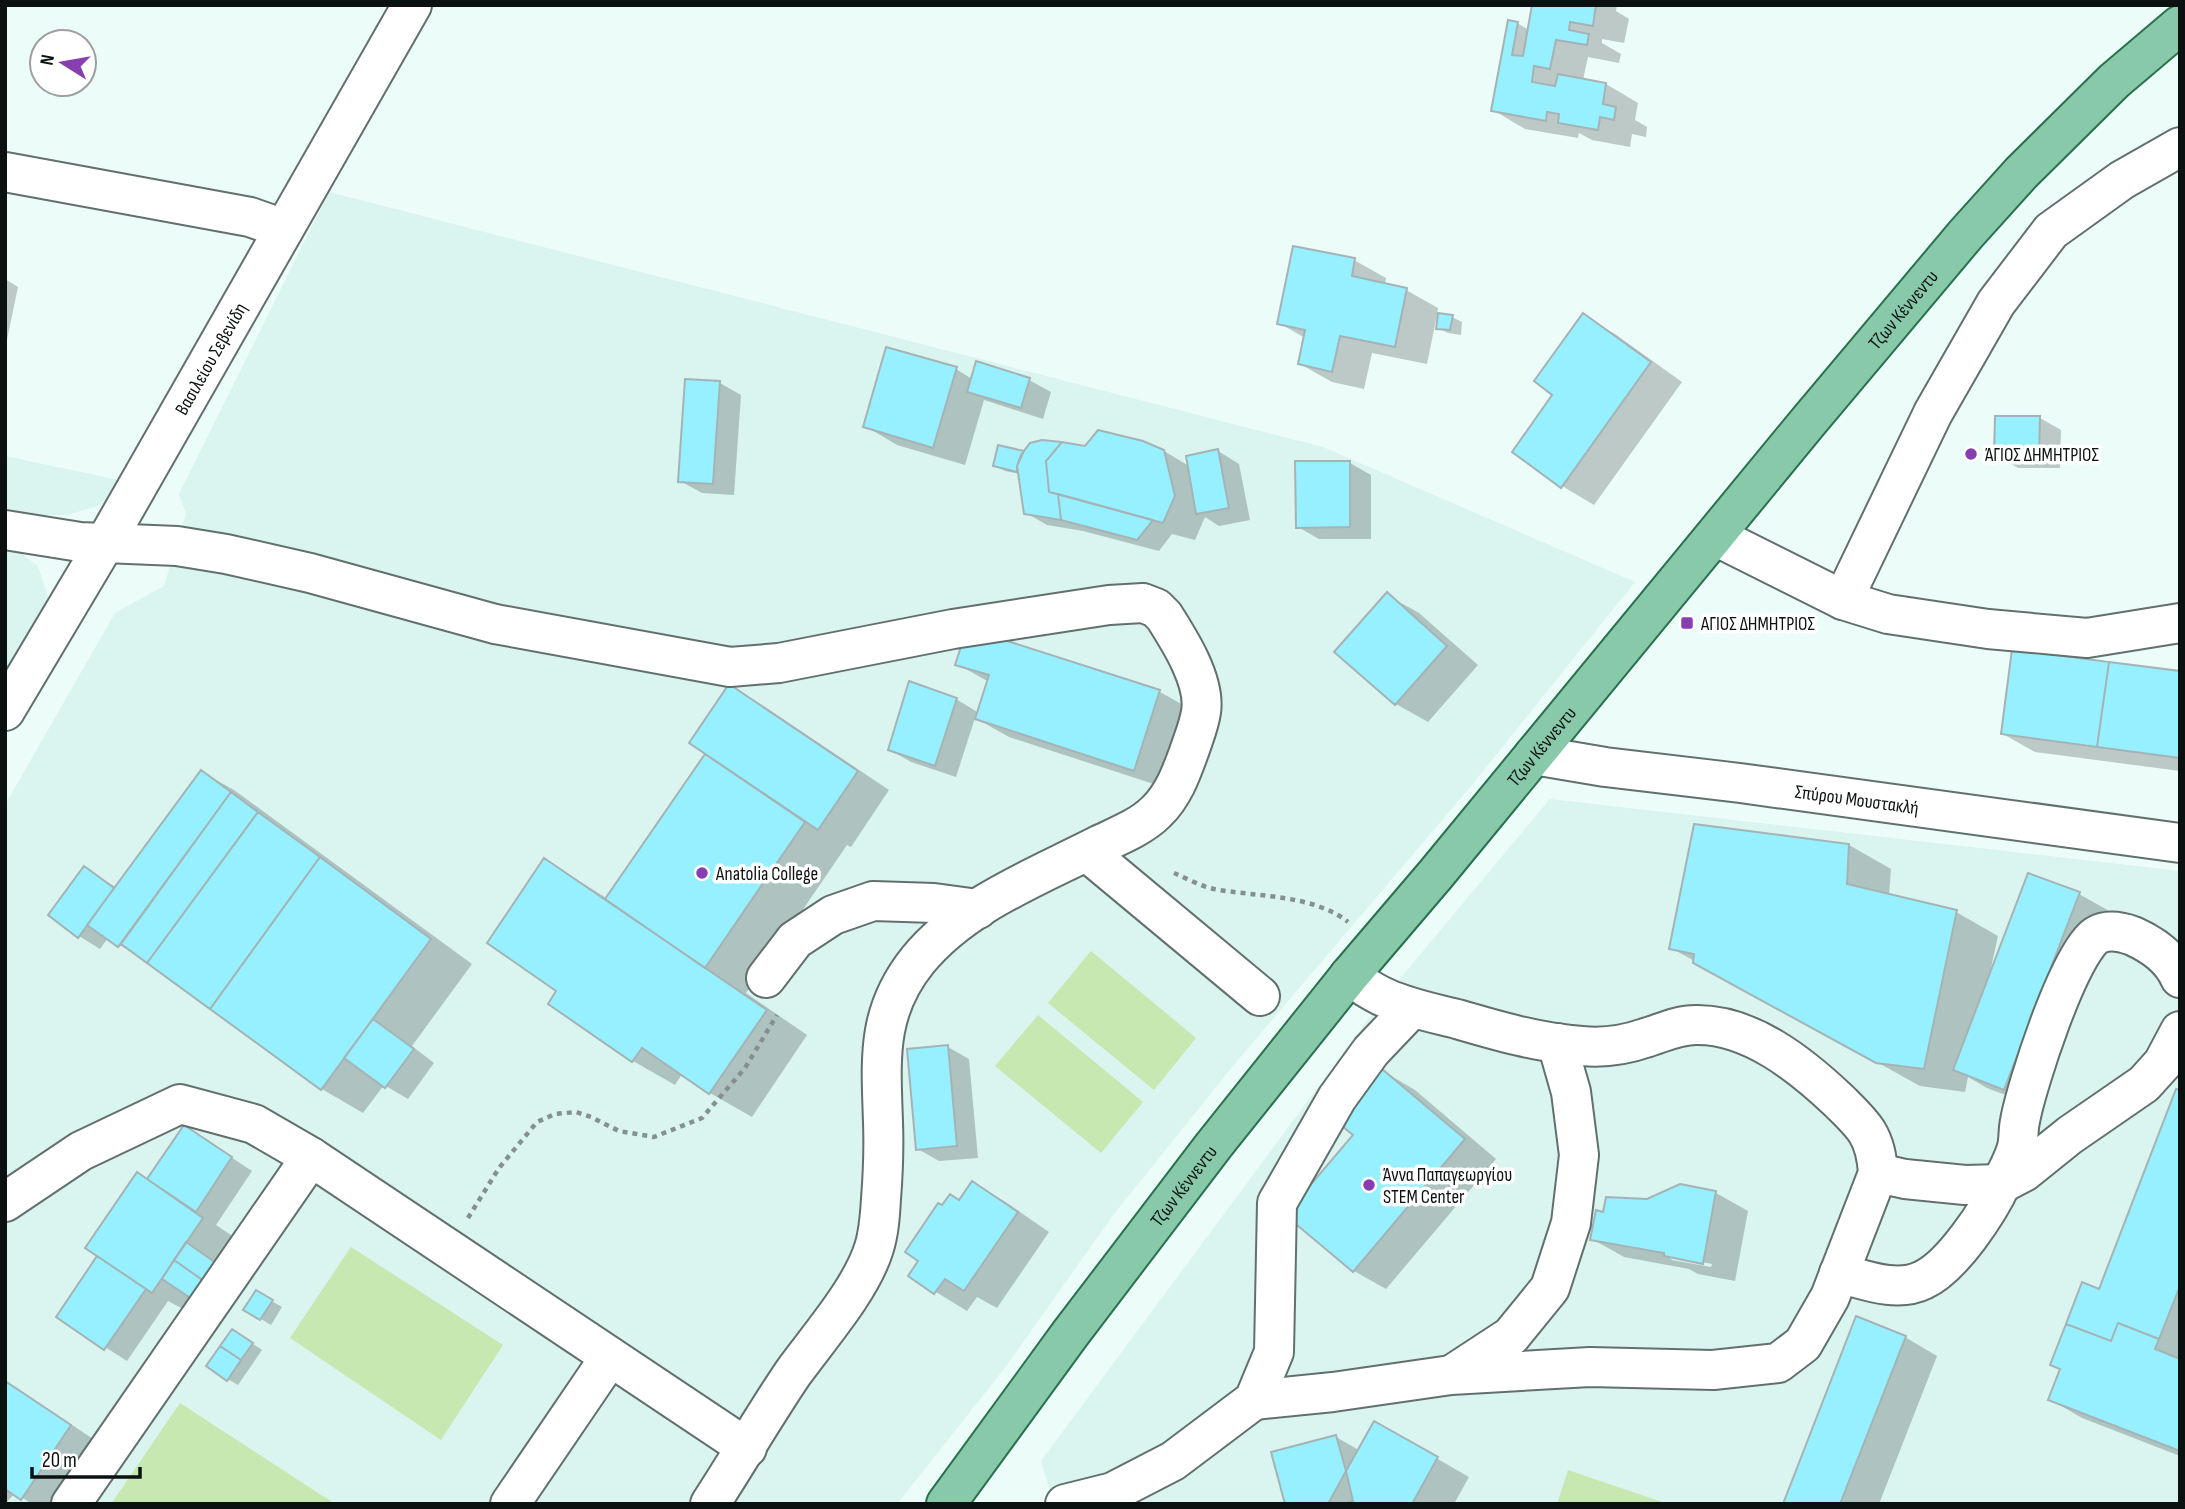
<svg xmlns="http://www.w3.org/2000/svg" width="2185" height="1509" font-family="'Sofia Sans Condensed',sans-serif">
  <style>
    .built { fill: #daf4ef }
    .green { fill: #c7e8b0 }
    .shadow { fill: #0003; fill-rule: evenodd }
    .building { fill: #97f0ff; stroke: #a4b3b5; stroke-width: 2 }
    .lines { fill: none; stroke-linecap: round; stroke-linejoin: round }
    .minor-casing { stroke: #62706d; stroke-width: 42 }
    .major-casing { stroke: #29714e; stroke-width: 42 }
    .path { stroke: #86918f; stroke-width: 4.5; stroke-dasharray: 5 5; stroke-linecap: butt }
    .minor { stroke: #fff; stroke-width: 38 }
    .major { stroke: #88c9a9; stroke-width: 38 }
    .poi-dot { fill: #873eb0; stroke: #fff; stroke-width: 2.5 }
    .labels { text-anchor: middle; stroke-width: 7; stroke-linejoin: round; paint-order: stroke }
    .street-label { font-size: 19px; fill: #0b1110; stroke: #fff }
    .poi-label { font-size: 19px; fill: #0b1110; stroke: #fff; text-anchor: start }
  </style>
  <rect width="100%" height="100%" fill="#ecfcf9"/>
  <!-- built -->
  <path class="built" d="M329,192L1323,447L1635,582L1471,786L1232,1067L1114,1214L1004,1369L897,1504H5V805L115,613L164,586L186,514L179,494Z
    M5,456L124,481L101,505L67,515H32L23,555L38,566L48,597L5,672Z
    M1550,799L2180,871V1504H1054L1041,1461L1384,998Z"/>
  <!-- green -->
  <path class="green" d="M1091,951L1196,1038L1154,1090L1048,1003Z
    M1038,1015L1143,1102L1101,1153L995,1066Z
    M351,1247L503,1345L441,1440L290,1338Z
    M180,1403L335,1504H111Z
    M1568,1470L1668,1504H1557Z"/>
  <!-- shadow -->
  <path class="shadow" d="M1534,5H1617L1616,11L1629,19L1624,43L1602,39V43L1621,54L1619,63L1588,57L1583,80L1606,84L1638,103L1635,120L1647,127L1646,137L1632,134L1630,147L1592,140L1579,133L1578,138L1525,129L1493,110L1517,23L1529,30Z
    M1354,260L1386,278L1385,285L1406,290L1438,308L1437,315L1452,317L1462,322L1461,335L1448,333L1438,328L1440,315H1437L1427,364L1372,353L1364,389L1332,382L1300,364L1305,338L1279,323Z
    M5,279L18,287L5,349Z
    M1584,316L1615,334L1682,382L1594,505L1562,486L1555,394Z
    M956,369L972,379L1029,380L1051,392L1043,419L984,400L965,465L897,445L865,426Z
    M720,383L741,395L734,495L702,493L680,481Z
    M2040,418L2061,430L2060,468H2018L1996,455Z
    M1086,448L1164,451L1189,466L1218,451L1239,464L1250,520L1219,526L1205,517L1195,540L1172,534L1159,551L1083,531L1047,525L1026,513L1020,474L1005,471L995,465L1023,452Z
    M1350,463L1371,475V539H1319L1298,527Z
    M1387,595L1419,613L1478,665L1428,722L1396,704Z
    M968,630L1160,692L1192,710L1166,788L1009,737L975,718L956,777L911,762L890,750L956,699L979,713L989,682L957,664Z
    M2180,672V771L2035,752L2003,734Z
    M730,686L762,705L889,790L851,847L847,845L746,993L807,1035L752,1117L710,1093L682,1074L675,1085L633,1061L550,1004L559,990L545,860L608,899L707,753Z
    M202,772L234,790L472,964L412,1046L434,1063L408,1099L384,1085L363,1113L322,1089L151,964L108,938L100,949L79,936L85,868L117,888Z
    M1849,845L1891,869L1889,896L1956,912L1998,936L1991,968H1994L2079,894L2111,912L2037,1107L1987,1088L1968,1077L1965,1092L1920,1086L1671,948Z
    M948,1047L969,1059L978,1158L939,1161L918,1149Z
    M1383,1071L1415,1090L1496,1159L1386,1289L1354,1271L1355,1135Z
    M2180,1092V1456L2082,1418L2051,1400L2062,1370L2052,1365L2100,1291Z
    M185,1127L252,1171L216,1225L234,1237L185,1310L168,1301L127,1361L58,1317Z
    M972,1183L1004,1201L1049,1232L997,1308L977,1297L967,1311L910,1276L921,1260L943,1207L960,1202Z
    M1716,1193L1748,1211L1735,1281L1698,1274L1689,1269L1624,1257L1592,1239L1605,1214L1648,1201ZM1668,1255L1712,1264L1711,1267L1672,1260Z
    M256,1292L282,1307L271,1325L246,1310Z
    M243,1337L262,1350L238,1385L228,1379Z
    M1905,1337L1937,1356L1879,1504H1785Z
    M5,1380L102,1445L63,1504H32L15,1493L5,1504Z
    M1375,1423L1469,1477L1454,1504H1287L1336,1437L1357,1449L1358,1453Z"/>
  <!-- building -->
  <path class="building" d="M1532,5H1596L1593,26L1570,22L1569,30L1589,34L1587,45L1556,40L1550,69L1534,66L1532,82L1555,86L1558,74L1606,83L1603,104L1616,107L1614,120L1600,117L1598,130L1558,123L1559,114L1547,112L1546,121L1491,111L1508,20L1518,22L1512,55L1523,56Z
    M1293,246L1355,258L1352,276L1407,288L1395,347L1340,336L1332,372L1298,364L1305,330L1277,324Z
    M1438,313L1453,315L1450,330L1436,329Z
    M1583,313L1651,362L1561,488L1512,452L1552,395L1534,381Z
    M886,347L957,367L933,448L863,427Z
    M976,361L1030,378L1021,408L967,392Z
    M685,379L720,381L713,484L678,482Z
    M1995,416H2040L2039,457L1994,456Z
    M1098,430L1143,441L1164,450L1175,496L1163,523L1049,492L1046,461L1062,442L1085,446Z
    M1042,440L1062,442L1046,461L1049,492L1058,494L1061,520L1024,514L1017,466L1021,455L1030,443Z
    M998,445L1024,451L1017,466V472L993,466Z
    M1218,449L1229,508L1196,514L1186,456Z
    M1295,461H1350V527L1296,528Z
    M1058,494L1153,520L1137,540L1061,520Z
    M1387,592L1447,646L1395,705L1334,652Z
    M967,628L1160,690L1134,771L975,719L989,675L955,665Z
    M2012,649L2109,662L2097,747L2001,734Z
    M2109,662L2180,671V758L2097,747Z
    M909,681L957,698L935,766L888,750Z
    M729,684L858,771L818,830L689,743Z
    M705,754L805,822L705,968L605,899Z
    M201,770L231,792L118,947L87,925Z
    M231,792L258,812L147,963L121,944Z
    M258,812L320,857L210,1009L147,963Z
    M1694,824L1849,844L1847,884L1957,910L1924,1069L1876,1063L1693,963L1694,954L1669,949Z
    M320,857L431,939L321,1090L210,1009Z
    M544,858L767,1010L709,1094L642,1048L632,1062L548,1004L556,991L487,943Z
    M84,866L114,888L78,938L48,915Z
    M2028,873L2080,892L2004,1090L1953,1070Z
    M373,1019L414,1049L385,1088L344,1058Z
    M948,1045L957,1146L916,1150L907,1049Z
    M1382,1069L1465,1139L1353,1272L1285,1215L1353,1135L1337,1122Z
    M2176,1089L2180,1090V1286L2159,1339L2118,1323L2111,1341L2066,1324L2082,1282L2099,1289Z
    M184,1125L232,1157L196,1212L147,1179Z
    M137,1172L203,1218L152,1293L85,1248Z
    M972,1181L1018,1212L964,1291L945,1279L934,1294L908,1276L918,1261L905,1252L938,1203L942,1205L950,1194L959,1200Z
    M1680,1184L1716,1191L1703,1264L1664,1256V1253L1590,1240L1596,1210L1603,1212L1606,1197L1647,1199Z
    M186,1242L216,1263L204,1281L174,1260Z
    M97,1256L146,1289L104,1350L56,1317Z
    M174,1260L204,1281L192,1299L162,1279Z
    M256,1290L273,1300L260,1320L243,1310Z
    M1856,1316L1906,1336L1840,1504H1783Z
    M2118,1323L2159,1339L2155,1349L2180,1359V1451L2048,1400L2060,1369L2050,1365L2066,1324L2111,1341Z
    M232,1329L253,1343L241,1360L220,1346Z
    M220,1346L241,1360L227,1381L206,1366Z
    M5,1381L71,1425L21,1500L5,1489Z
    M1374,1421L1438,1457L1412,1504H1343L1353,1501L1346,1471Z
    M1336,1435L1346,1471L1328,1504H1285L1271,1452Z"/>
  <g class="lines">
    <!-- minor casing -->
    <g class="minor-casing">
      <g id="minor">
        <path d="M5,172L250,217L284,229"/>
        <path d="M5,530L80,542L177,546L226,554L310,573L495,624L730,667L779,663L953,629L1109,605L1143,603L1156,608L1164,616C1180,641 1206,682 1201,712C1199,725 1194,737 1190,749C1182,771 1174,795 1156,812C1141,827 1118,836 1099,845C1037,877 964,904 918,960C876,1012 881,1059 883,1122C884,1148 883,1173 881,1199C880,1216 879,1232 874,1248C861,1290 819,1337 793,1373C764,1416 738,1461 710,1504"/>
        <path d="M1715,536L1843,600L1888,614L1988,629L2087,638L2180,623"/>
        <path d="M1843,600L1933,413L1996,303L2051,231L2122,180L2180,147"/>
        <path id="s1" d="M5,711L105,543L412,5"/>
        <path id="s2" d="M1534,755L1605,767L1740,783L2180,843"/>
        <path d="M1087,852L1260,996"/>
        <path d="M766,978L795,940L833,915L873,901L934,903L978,909"/>
        <path d="M1878,1173L1905,1179L1965,1185L2001,1184L2024,1172L2070,1135L2144,1084L2163,1063L2180,1031"/>
        <path d="M5,1202L81,1151L180,1104L254,1124L311,1157L747,1448"/>
        <path d="M1839,1273C1865,1280 1897,1293 1923,1280C1952,1267 1989,1211 2002,1182C2007,1171 2014,1159 2017,1147C2019,1139 2018,1130 2020,1121C2026,1087 2070,950 2097,935C2108,929 2122,932 2133,936C2153,945 2171,957 2180,978"/>
        <path d="M1453,1374L1511,1336L1550,1288L1571,1223L1579,1155L1571,1092L1557,1043"/>
        <path d="M1254,1400L1333,1392L1451,1375L1590,1367L1713,1370L1778,1363L1803,1344L1830,1297L1878,1173C1877,1158 1875,1145 1867,1132C1860,1121 1848,1110 1839,1101C1801,1065 1750,1024 1696,1025C1677,1025 1662,1033 1645,1038C1625,1045 1603,1048 1582,1046C1539,1043 1498,1031 1457,1019C1433,1013 1408,1008 1386,998C1373,993 1361,984 1349,976"/>
        <path d="M71,1504L311,1157"/>
        <path d="M510,1504L610,1357"/>
        <path d="M1065,1504L1113,1492L1173,1461L1254,1400L1274,1352L1277,1203L1337,1098L1371,1051L1412,1008"/>
      </g>
    </g>
    <!-- major casing -->
    <g class="major-casing">
      <g id="major">
        <path id="s3" d="M946,1504L1070,1334L1214,1145L1349,976L1436,874L1808,422L1966,234L2021,173L2114,81L2180,25"/>
      </g>
    </g>
    <!-- path -->
    <path class="path" d="M1174,873C1186,878 1200,886 1214,889C1256,897 1313,894 1348,922
      M468,1218L499,1168L537,1122L555,1114L576,1112L591,1117L619,1131L654,1137L702,1118L745,1068L777,1015"/>
    <!-- minor -->
    <use href="#minor" class="minor"/>
    <!-- major -->
    <use href="#major" class="major"/>
  </g>
  <!-- markers -->
  <g class="poi-dot">
    <circle cx="1971" cy="454" r="7"/>
    <rect x="1680" y="616" width="14" height="14" rx="3.5"/>
    <circle cx="702" cy="873" r="7"/>
    <circle cx="1369" cy="1185" r="7"/>
  </g>
  <g class="labels">
    <!-- street labels -->
    <g class="street-label">
      <text dy="7" stroke="none"><textPath href="#s3" startOffset="1531">Τζων Κέννεντυ</textPath></text>
      <text dy="7" stroke="none"><textPath href="#s1" startOffset="408">Βασιλείου Σεβενίδη</textPath></text>
      <text dy="7" stroke="none"><textPath href="#s3" startOffset="964">Τζων Κέννεντυ</textPath></text>
      <text dy="7" stroke="none"><textPath href="#s2" startOffset="326">Σπύρου Μουστακλή</textPath></text>
      <text dy="7" stroke="none"><textPath href="#s3" startOffset="397">Τζων Κέννεντυ</textPath></text>
    </g>
    <!-- poi labels -->
    <g class="poi-label">
      <text x="1985" y="461">ΆΓΙΟΣ ΔΗΜΗΤΡΙΟΣ</text>
      <text x="1701" y="630">ΑΓΙΟΣ ΔΗΜΗΤΡΙΟΣ</text>
      <text x="716" y="880">Anatolia College</text>
      <text x="1383" y="1181">Άννα Παπαγεωργίου<tspan x="1383" dy="22">STEM Center</tspan></text>
    </g>
  </g>
  <!-- border -->
  <rect width="2185" height="1509" fill="none" stroke="#0b1110" stroke-width="14"/>
  <!-- north arrow -->
  <g transform="translate(63 63) rotate(281)"><circle r="33" fill="#ffffff" stroke="#9da09f" stroke-width="2"/>
  <path d="M0-5L12 26L0 18L-12 26Z" fill="#873eb0"/>
  <text y="-10" font-size="19" font-weight="bold" text-anchor="middle" fill="#0b1110">N</text>
  </g>
  <!-- scale -->
  <path d="M32 1467v10h108v-10" fill="none" stroke="#0b1110" stroke-width="3.5"/>
  <text x="42" y="1467" font-size="21" fill="#0b1110" stroke="#ffffff" stroke-width="5" paint-order="stroke">20 m</text>
</svg>
